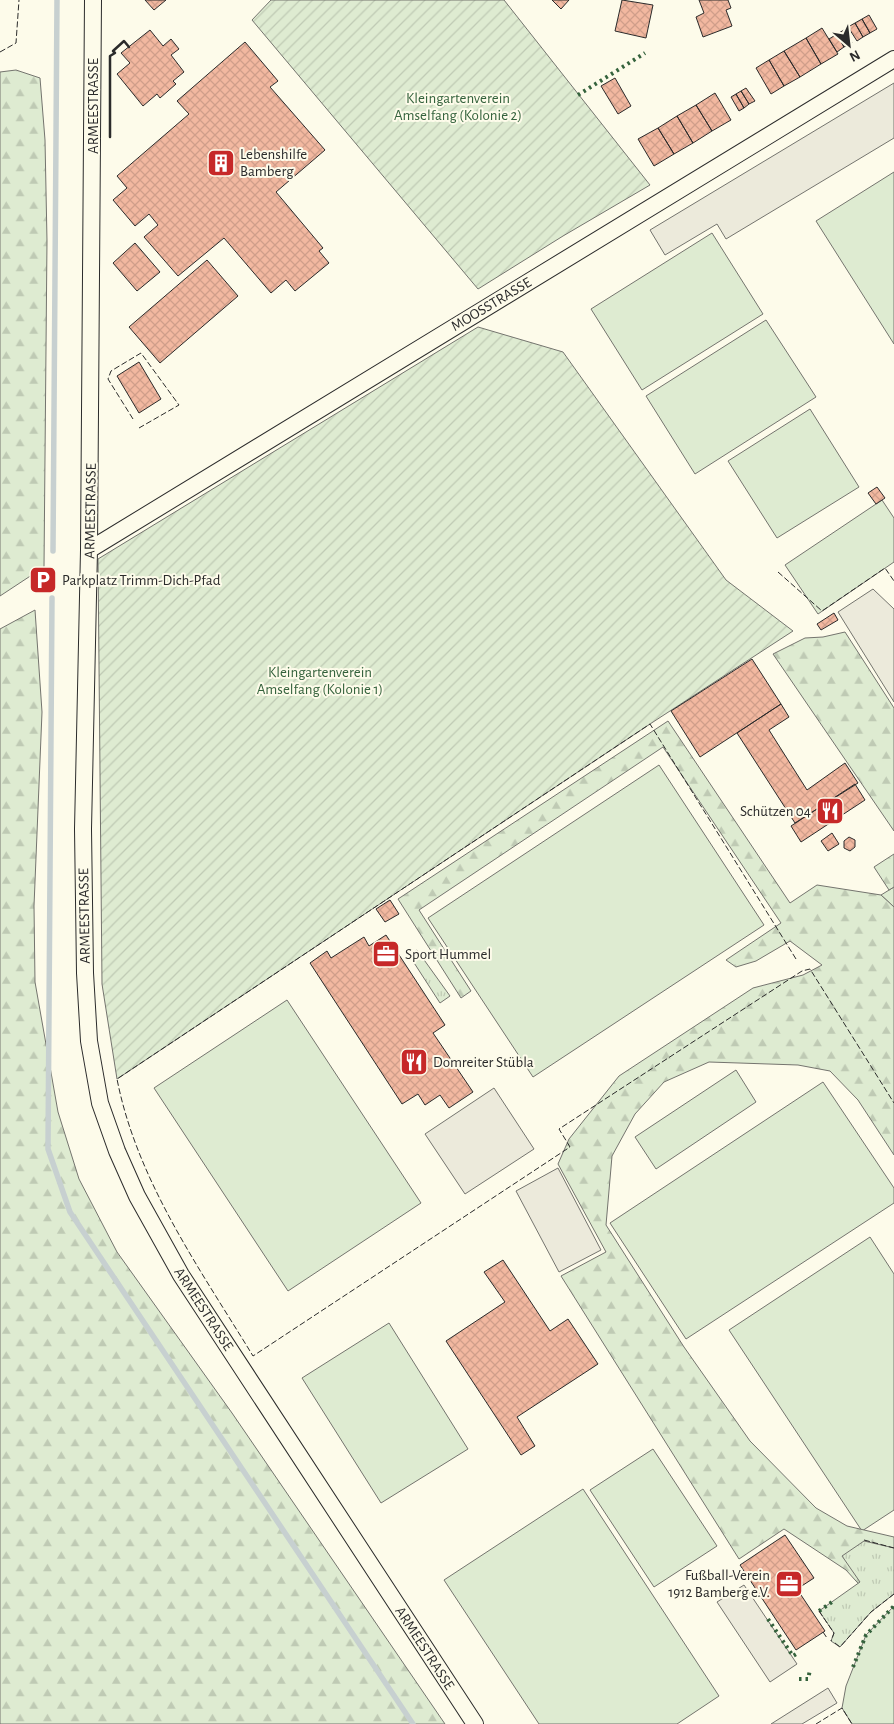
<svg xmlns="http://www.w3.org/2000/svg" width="894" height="1724" font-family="'Alegreya Sans',sans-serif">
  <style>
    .grass { fill: #deebd1; stroke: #74746e }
    .forest { fill: url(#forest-firs); stroke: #74746e }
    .park { fill: url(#park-tufts); stroke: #74746e }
    .garden { fill: url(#garden-furrows); stroke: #74746e }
    .parking { fill: #eceadb; stroke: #74746e }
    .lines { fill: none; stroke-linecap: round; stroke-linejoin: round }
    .stream { stroke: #c7d0d0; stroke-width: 5.5 }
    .building { fill: url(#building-cross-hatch); stroke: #2b2b2b }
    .street-casing { stroke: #2b2b2b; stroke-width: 18 }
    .street { stroke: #fdfbea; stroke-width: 16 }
    .hedge { stroke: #34623c; stroke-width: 4; stroke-dasharray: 2.5 4; stroke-linecap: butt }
    .fence { stroke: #2b2b2b; stroke-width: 1; stroke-dasharray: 6 2.5; stroke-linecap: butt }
    .wall { stroke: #2b2b2b; stroke-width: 2.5 }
    .labels { text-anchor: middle; stroke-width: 4; stroke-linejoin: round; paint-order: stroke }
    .park-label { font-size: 15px; fill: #34623c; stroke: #fdfbea }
    .street-label { font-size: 15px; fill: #2b2b2b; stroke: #fdfbea }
    .poi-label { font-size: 15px; fill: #2b2b2b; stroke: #fdfbea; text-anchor: start }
  </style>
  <defs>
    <pattern id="forest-firs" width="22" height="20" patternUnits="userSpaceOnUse" patternTransform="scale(1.25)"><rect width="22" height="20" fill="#deebd1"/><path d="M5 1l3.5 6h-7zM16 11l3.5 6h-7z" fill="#bfcab4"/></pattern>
    <pattern id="park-tufts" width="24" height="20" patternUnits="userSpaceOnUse" patternTransform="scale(1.25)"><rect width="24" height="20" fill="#deebd1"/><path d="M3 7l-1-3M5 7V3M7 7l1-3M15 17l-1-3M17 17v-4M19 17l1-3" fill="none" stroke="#bfcab4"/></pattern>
    <pattern id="garden-furrows" width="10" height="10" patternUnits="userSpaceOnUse" patternTransform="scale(1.25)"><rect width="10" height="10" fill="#deebd1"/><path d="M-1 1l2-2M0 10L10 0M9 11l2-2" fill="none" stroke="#bfcab4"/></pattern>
    <pattern id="building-cross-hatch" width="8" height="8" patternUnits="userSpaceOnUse" patternTransform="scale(1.25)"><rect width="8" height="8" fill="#f2b8a0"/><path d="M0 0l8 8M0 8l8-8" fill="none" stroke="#d09e8a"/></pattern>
  </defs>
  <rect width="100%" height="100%" fill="#fdfbea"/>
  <!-- grass -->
  <path class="grass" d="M894,172V344L816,221Z
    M712,233L763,314L642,390L591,309Z
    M766,320L816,397L695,474L646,396Z
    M810,409L859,487L777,538L728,461Z
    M882,500L894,518V562L818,614L785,565Z
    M659,765L764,925L533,1077L428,918Z
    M894,887V907L881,895Z
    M287,1000L421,1203L288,1291L154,1088Z
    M736,1070L756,1102L656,1169L635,1137Z
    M823,1082L894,1188V1203L686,1339L610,1223Z
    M870,1237L894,1274V1510L862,1531L729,1330Z
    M389,1323L468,1449L381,1503L302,1378Z
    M653,1449L717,1546L654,1587L590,1490Z
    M583,1489L719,1696L677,1724H539L444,1580Z
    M894,1606V1724H852L842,1708L846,1686L866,1635Z"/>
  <!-- forest -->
  <path class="forest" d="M16,70L40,78L45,140L47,241L44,567L0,596V72Z
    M35,610L42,712L34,906L35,982L58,1112L79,1179L117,1252L232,1413L445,1724H0V629Z
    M845,632L894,708V831L773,654L805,638L823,637Z
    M668,721L790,903L817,885L881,895L894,907V1155L858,1100L830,1071L798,1065L709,1062L664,1082L635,1114L612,1156L606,1225L684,1347L750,1441L816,1508L847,1526L894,1537V1590L876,1603L846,1570L784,1529L739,1559L561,1276L606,1252L558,1164L569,1139L619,1076L753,988L803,975L822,965L790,941L756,961L736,967L726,960L781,923L663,747L419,910L471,991L461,998L398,899Z
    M894,854V887L889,890L874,867Z"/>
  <!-- park -->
  <path class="park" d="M417,950L450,996L440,1003L409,955Z
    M864,1541L894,1548V1594L871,1612L840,1647L831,1641L834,1633L819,1611L860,1582L842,1556Z"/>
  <!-- garden -->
  <path class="garden" d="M271,0H504L650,185L563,236L478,289L252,20Z
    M478,327L563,352L726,580L793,631L650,724L117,1079L102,984L98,559Z"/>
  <!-- parking -->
  <path class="parking" d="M894,83V138L726,239L717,224L665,255L650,230Z
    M873,589L894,609V702L838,612Z
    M494,1088L534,1149L465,1194L425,1134Z
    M558,1168L601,1250L559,1272L516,1191Z
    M744,1585L797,1664L770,1682L717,1602Z
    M828,1688L837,1703L802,1724H771Z"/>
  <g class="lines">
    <!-- stream -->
    <path class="stream" d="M53,551L57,0
      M52,598L48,1149L70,1212L413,1724"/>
  </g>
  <!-- building -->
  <path class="building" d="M145,0H166L154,10Z
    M552,0H569L561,9Z
    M622,0L653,5L646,38L615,31Z
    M699,0H728L731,8L726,10L732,26L703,37L696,17L704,13Z
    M869,15L877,29L870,33L862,19Z
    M862,19L870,33L863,37L855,23Z
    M855,23L863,37L857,41L848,27Z
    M822,28L838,54L821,64L806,38Z
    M150,30L163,46L171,39L179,49L171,55L184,72L173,81L176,84L160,98L157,94L143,106L117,74L130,63L121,53Z
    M844,30L852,43L844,47L837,34Z
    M837,34L844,47L837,52L829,39Z
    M806,38L821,64L800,77L784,51Z
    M245,42L278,81L270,87L325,150L276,192L323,248L319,251L329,263L295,291L286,280L271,293L224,238L178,276L144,237L158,225L149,214L135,226L113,200L127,188L117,176L189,114L177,101Z
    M784,51L800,77L784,86L769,60Z
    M769,60L784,86L771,94L756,68Z
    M615,78L631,106L618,114L601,86Z
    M746,88L755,101L749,104L741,91Z
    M741,91L749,104L744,108L736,94Z
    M715,93L731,120L712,131L696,105Z
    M736,94L744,108L739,111L731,97Z
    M696,105L712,131L693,143L677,116Z
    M677,116L693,143L674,154L658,128Z
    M658,128L674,154L654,166L638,139Z
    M135,243L160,272L137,291L113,263Z
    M207,260L238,296L160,363L129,327Z
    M139,362L161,399L139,413L117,376Z
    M877,487L885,498L876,504L868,493Z
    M834,613L838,620L821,630L817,624Z
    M752,659L781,704L700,757L671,711Z
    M781,704L789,717L769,730L807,790L845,763L858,783L795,823L737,733Z
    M855,784L865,800L801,842L791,826Z
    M832,833L839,844L828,851L821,841Z
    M849,837L855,840V847L850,851L844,848V841Z
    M390,900L399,914L385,922L376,909Z
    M386,935L445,1025L433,1033L473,1092L449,1108L440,1095L425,1105L418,1094L402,1104L310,963L327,951L331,958L364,937L369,946Z
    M503,1260L550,1331L568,1319L598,1364L517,1417L535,1446L521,1455L446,1341L505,1302L484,1272Z
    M785,1535L814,1578L797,1589L825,1631L796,1650L740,1565Z"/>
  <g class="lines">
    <!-- street casing -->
    <g class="street-casing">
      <path id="street" d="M93,0L89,550L83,829L85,973L89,1041L100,1103L117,1151L137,1196L181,1275L475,1724
        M89,550L894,59"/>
    </g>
    <!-- street -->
    <use href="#street" class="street"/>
    <!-- hedge -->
    <path class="hedge" d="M578,95L645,53
      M819,1611L835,1600
      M768,1619L793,1656L798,1653
      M853,1667L866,1635L894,1606
      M799,1679H808L810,1670"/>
    <!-- fence -->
    <path class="fence" d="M0,52L16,43L19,0
      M133,419L108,379L111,371L141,353L179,405L139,428
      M778,572L822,611L885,568L894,581
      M796,959L650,724L117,1079C137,1181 200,1269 253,1356L570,1147L559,1129L802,971L810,969L894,1103
      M864,1540L894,1548
      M819,1611L834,1633L831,1641
      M823,1632L827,1638
      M835,1643L840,1647L871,1612L894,1594
      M816,1724L842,1708L852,1724"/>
    <!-- wall -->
    <path class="wall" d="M110,137V56L115,53L113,51L124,41L129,47"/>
  </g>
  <!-- icons -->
  <defs>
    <g id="building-square" transform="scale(1.4375)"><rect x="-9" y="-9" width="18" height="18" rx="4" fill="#c62828" stroke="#fdfbea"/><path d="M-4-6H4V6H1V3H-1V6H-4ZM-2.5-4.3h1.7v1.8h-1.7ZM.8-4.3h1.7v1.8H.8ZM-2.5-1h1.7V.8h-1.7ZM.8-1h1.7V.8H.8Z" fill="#fff"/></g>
    <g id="parking-square" transform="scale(1.4375)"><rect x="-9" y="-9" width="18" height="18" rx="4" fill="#c62828" stroke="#fdfbea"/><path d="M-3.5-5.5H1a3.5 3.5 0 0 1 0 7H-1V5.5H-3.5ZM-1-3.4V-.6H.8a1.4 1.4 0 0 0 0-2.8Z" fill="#fff"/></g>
    <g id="restaurant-square" transform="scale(1.4375)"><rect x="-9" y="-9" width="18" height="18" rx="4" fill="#c62828" stroke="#fdfbea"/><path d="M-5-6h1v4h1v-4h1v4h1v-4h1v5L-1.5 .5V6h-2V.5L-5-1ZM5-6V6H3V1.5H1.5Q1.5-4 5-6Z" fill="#fff"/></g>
    <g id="office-square" transform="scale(1.4375)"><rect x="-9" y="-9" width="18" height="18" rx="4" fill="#c62828" stroke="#fdfbea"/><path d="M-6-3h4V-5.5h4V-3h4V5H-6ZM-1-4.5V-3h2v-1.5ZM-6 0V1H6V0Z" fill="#fff"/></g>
  </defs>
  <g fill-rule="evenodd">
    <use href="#building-square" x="221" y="163"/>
    <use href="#parking-square" x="43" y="580"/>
    <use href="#restaurant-square" x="830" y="811"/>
    <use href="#office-square" x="386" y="954"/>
    <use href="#restaurant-square" x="414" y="1062"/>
    <use href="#office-square" x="789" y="1584"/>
  </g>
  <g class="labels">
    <!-- park labels -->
    <g class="park-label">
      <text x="458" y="103">Kleingartenverein<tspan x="458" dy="17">Amselfang (Kolonie 2)</tspan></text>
      <text x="320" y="677">Kleingartenverein<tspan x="320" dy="17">Amselfang (Kolonie 1)</tspan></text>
    </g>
    <!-- street labels -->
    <g class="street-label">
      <text transform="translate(93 106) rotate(-90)" y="5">ARMEESTRASSE</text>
      <text transform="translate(491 304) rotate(-31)" y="5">MOOSSTRASSE</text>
      <text transform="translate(90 511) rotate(-89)" y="5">ARMEESTRASSE</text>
      <text transform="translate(84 916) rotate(-91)" y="5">ARMEESTRASSE</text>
      <text transform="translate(204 1309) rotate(57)" y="5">ARMEESTRASSE</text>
      <text transform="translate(425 1648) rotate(57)" y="5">ARMEESTRASSE</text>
    </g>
    <!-- poi labels -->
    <g class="poi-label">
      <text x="240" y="159">Lebenshilfe<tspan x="240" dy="17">Bamberg</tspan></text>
      <text x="62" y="585">Parkplatz Trimm-Dich-Pfad</text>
      <text x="811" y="816" text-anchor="end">Schützen 04</text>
      <text x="405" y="959">Sport Hummel</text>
      <text x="433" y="1067">Domreiter Stübla</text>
      <text x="770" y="1580" text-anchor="end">Fußball-Verein<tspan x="770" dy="17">1912 Bamberg e.V.</tspan></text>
    </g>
  </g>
  <!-- north arrow -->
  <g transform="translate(849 45) rotate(152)" stroke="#fdfbea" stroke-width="4" paint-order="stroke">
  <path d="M0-4L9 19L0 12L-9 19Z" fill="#2b2b2b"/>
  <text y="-8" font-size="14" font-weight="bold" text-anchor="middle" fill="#2b2b2b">N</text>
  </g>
</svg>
